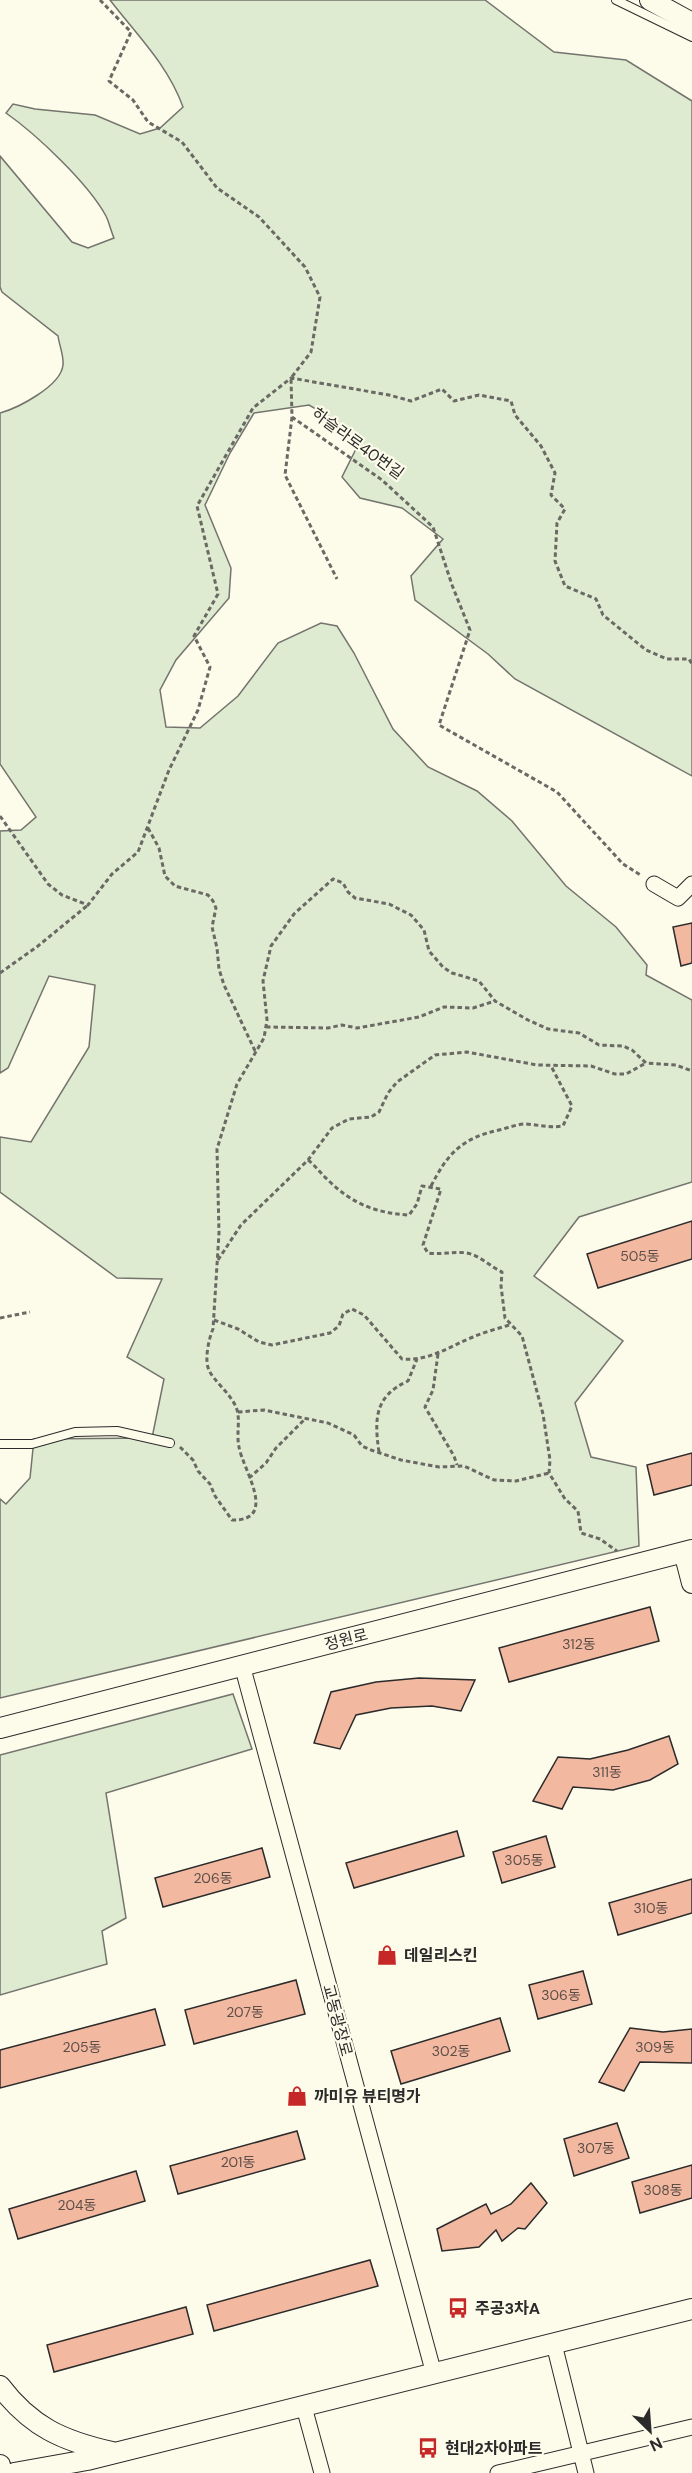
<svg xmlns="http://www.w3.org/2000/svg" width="692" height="2473" font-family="'DM Sans','Noto Sans KR',sans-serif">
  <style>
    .green { fill: #deebd1; stroke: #74746e; stroke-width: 1.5 }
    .building { fill: #f2b8a0; stroke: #2b2b2b; stroke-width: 1.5 }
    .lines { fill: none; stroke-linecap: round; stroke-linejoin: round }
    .service-casing { stroke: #2b2b2b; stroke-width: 10 }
    .minor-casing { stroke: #2b2b2b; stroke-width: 17 }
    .tertiary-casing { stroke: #2b2b2b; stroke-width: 22 }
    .path { stroke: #6a6964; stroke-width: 3; stroke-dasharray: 4.5 3; stroke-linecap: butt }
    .service { stroke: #fdfbea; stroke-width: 8 }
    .minor { stroke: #fdfbea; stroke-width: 15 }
    .tertiary { stroke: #fdfbea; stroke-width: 20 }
    .labels { text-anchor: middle; stroke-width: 4.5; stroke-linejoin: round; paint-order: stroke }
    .number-label { font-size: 14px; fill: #5d4e48 }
    .street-label { font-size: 16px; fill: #2b2b2b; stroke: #fdfbea }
    .poi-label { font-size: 16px; font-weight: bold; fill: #2b2b2b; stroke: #fdfbea; text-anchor: start }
  </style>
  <rect width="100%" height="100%" fill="#fdfbea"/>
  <!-- green -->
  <path class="green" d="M110,0H485L554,52L626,60L692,101V776L515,679L488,654L415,600L411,576L443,539L402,508L360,498L342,477L359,443L335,420L309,405L254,413L230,453L205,505L231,568L229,598L176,660L160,690L166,727L200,728L238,696L278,643L321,623L337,626L354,653L393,729L428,767L477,791L512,821L566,886L616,927L647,965L646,975L692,1000V1182L579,1217L534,1276L623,1341L575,1403L591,1457L636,1467L639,1546L0,1698V1499L6,1504L30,1478L34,1439L152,1438L164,1379L127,1357L162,1279L117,1278L0,1192V1137L31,1142L89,1047L95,985L49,976L8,1068L0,1073V831L21,830L36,817L0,764V413C18,408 61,386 63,365C64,356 59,344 58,336L2,292L0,287V156L72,242L88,248L114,238C111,231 109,222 106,216C88,183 36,134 6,113L13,104L35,109L95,115L140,134L160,128L183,107C168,65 137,35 110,0Z
    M233,1694L252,1749L106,1793L126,1918L102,1931L107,1964L0,1995V1755Z"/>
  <!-- building -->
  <path class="building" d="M692,923V963L681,966L673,927Z
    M692,1221V1259L598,1288L587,1254Z
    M692,1453V1485L654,1495L647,1465Z
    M650,1607L659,1641L509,1682L499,1648Z
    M419,1678L475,1680L461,1711L432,1706L391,1708L356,1715L340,1749L314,1743L331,1692L376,1682Z
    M669,1736L678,1764L650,1780L613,1790L573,1787L562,1809L533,1801L558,1757L590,1759L628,1750Z
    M457,1831L464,1856L354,1888L346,1863Z
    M546,1836L555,1867L502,1883L493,1852Z
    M262,1848L270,1877L163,1907L155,1878Z
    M692,1879V1913L618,1935L609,1903Z
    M583,1971L592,2004L538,2019L529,1985Z
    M296,1980L305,2014L194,2044L185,2010Z
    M155,2009L165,2045L0,2088V2050Z
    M500,2018L510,2051L401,2084L391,2051Z
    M630,2028L663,2032L692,2029V2063L640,2062L624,2091L599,2082Z
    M617,2123L629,2158L574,2176L564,2139Z
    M297,2131L305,2159L178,2194L170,2166Z
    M692,2165V2198L640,2213L632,2182Z
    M136,2171L145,2201L18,2239L9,2209Z
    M531,2183L547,2203L525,2229L518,2228L502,2241L496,2230L479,2247L442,2251L437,2229L486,2204L491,2214L511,2204Z
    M370,2260L378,2286L214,2331L207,2305Z
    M186,2307L193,2334L54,2372L47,2345Z"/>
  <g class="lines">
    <!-- service casing -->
    <g class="service-casing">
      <path id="service" d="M616,0L692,37
        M0,1444H32L75,1432L117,1431L170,1443"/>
    </g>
    <!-- minor casing -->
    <g class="minor-casing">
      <path id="minor" d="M654,884L678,898L692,884
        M242,1665L434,2374
        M554,2344L586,2473
        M304,2407L322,2473
        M498,2473L692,2427"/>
    </g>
    <!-- tertiary casing -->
    <g class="tertiary-casing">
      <path id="tertiary" d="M650,0L692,23
        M684,1552L692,1583
        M0,1728L692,1550
        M0,2386C31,2427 63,2441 112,2452
        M0,2465L1,2473
        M14,2473L87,2460L692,2309"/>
    </g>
    <!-- path -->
    <path class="path" d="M100,0L131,32L109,81L133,100L148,122L182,142L217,188L259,217L305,267L320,297L311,352L291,378L292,417L382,480L433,527L452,585L470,630L439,725L557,792L623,864L642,876
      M292,417L285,475L337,579
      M0,816L48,884L62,895L88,905L112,874L138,852L169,770L198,710L210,667L194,636L218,594L197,506L253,408L291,378L389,395L411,401L442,389L454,401L479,395L511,401L515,415L541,446L555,473L551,495L565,509L557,523L555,561L565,586L596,599L603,615L646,650L667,659H689L692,664
      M148,828L159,848L165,876L175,886L208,895L213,901L216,908L212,927L217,948L219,969L224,985L256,1053
      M0,973L38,946L88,905
      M266,1027L328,1028L342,1025L357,1028L419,1017L444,1007L473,1008L495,1001
      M308,1160C316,1166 321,1174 328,1180C352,1204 376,1213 409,1215L417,1204L422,1186L441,1189L423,1245L428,1253C441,1255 454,1251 467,1253C479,1255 491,1267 502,1272L501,1286L505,1318L522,1336L543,1414L550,1460L549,1473L565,1499L578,1511L581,1533L600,1539L617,1551
      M431,1186C448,1153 462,1138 499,1130C508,1128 517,1124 526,1124C539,1125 550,1128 563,1126L572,1106L551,1066
      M218,1260L241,1225L308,1160L332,1128L349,1119L371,1117L379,1112L388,1093L397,1082L435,1055L467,1052L537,1065L591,1066L615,1074H626L646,1063
      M0,1318L30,1312
      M214,1320L238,1329L259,1342L272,1345L330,1333L339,1326L343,1314L352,1309L364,1315L402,1359C430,1361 448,1347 473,1337C484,1332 497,1329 509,1325
      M438,1354L433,1390L425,1407L454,1456L457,1465
      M238,1412L264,1410L328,1423L354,1435L362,1446L371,1450L401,1460L439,1467L464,1466L494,1480L516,1481L549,1473
      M180,1447L193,1460L198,1471L210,1484L215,1496L232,1520C279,1521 243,1470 239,1447C236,1434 241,1418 236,1407C230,1393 213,1380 209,1370C204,1360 209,1338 213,1329L219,1233L217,1149L237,1084L264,1038L267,1020L263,981L271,946L294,914L333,879L343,883L348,892L355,898L389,904L411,915L424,930L429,951L443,967L452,973L479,981L495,1001L528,1020L548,1029L579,1033L599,1045L623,1046L632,1050L646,1063L676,1065L692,1071
      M379,1452C374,1418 375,1396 408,1381L417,1359
      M249,1478L266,1463L276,1448L306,1418"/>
    <!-- service -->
    <use href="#service" class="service"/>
    <!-- minor -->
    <use href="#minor" class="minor"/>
    <!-- tertiary -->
    <use href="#tertiary" class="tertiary"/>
  </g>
  <!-- icons -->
  <defs>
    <g id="shop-bare" transform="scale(1.62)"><path d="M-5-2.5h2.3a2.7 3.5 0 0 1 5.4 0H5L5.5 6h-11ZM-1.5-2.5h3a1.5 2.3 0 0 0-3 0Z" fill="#c62828" stroke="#fdfbea" stroke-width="2.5" paint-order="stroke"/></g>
    <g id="bus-bare" transform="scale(1.62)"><path d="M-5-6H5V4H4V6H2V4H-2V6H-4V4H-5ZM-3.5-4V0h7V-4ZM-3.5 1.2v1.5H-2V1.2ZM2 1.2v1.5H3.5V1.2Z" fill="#c62828" stroke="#fdfbea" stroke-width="2.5" paint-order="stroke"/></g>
  </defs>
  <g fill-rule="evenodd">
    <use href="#shop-bare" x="387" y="1955"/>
    <use href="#shop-bare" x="297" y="2096"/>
    <use href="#bus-bare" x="458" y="2308"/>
    <use href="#bus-bare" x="428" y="2448"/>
  </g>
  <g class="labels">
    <!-- number labels -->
    <g class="number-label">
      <text x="640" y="1261">505동</text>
      <text x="579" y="1649">312동</text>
      <text x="607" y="1777">311동</text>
      <text x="524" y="1865">305동</text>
      <text x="213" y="1883">206동</text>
      <text x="651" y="1913">310동</text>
      <text x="561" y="2000">306동</text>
      <text x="245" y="2017">207동</text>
      <text x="82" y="2052">205동</text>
      <text x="655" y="2052">309동</text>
      <text x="451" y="2056">302동</text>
      <text x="596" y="2153">307동</text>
      <text x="238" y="2167">201동</text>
      <text x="663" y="2195">308동</text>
      <text x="77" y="2210">204동</text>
    </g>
    <!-- street labels -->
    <g class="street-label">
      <text transform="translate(358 443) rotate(36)" y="6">하슬라로40번길</text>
      <text transform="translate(346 1639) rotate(-14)" y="6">정원로</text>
      <text transform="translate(338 2020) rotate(75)" y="6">교동광장로</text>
    </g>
    <!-- poi labels -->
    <g class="poi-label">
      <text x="404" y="1961">데일리스킨</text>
      <text x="314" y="2102">까미유 뷰티명가</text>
      <text x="475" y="2314">주공3차A</text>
      <text x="445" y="2454">현대2차아파트</text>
    </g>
  </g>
  <!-- north arrow -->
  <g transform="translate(650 2431) rotate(155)" stroke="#fdfbea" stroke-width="4.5" paint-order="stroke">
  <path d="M0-4.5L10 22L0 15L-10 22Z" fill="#2b2b2b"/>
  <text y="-9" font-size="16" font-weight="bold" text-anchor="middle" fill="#2b2b2b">N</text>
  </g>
</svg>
